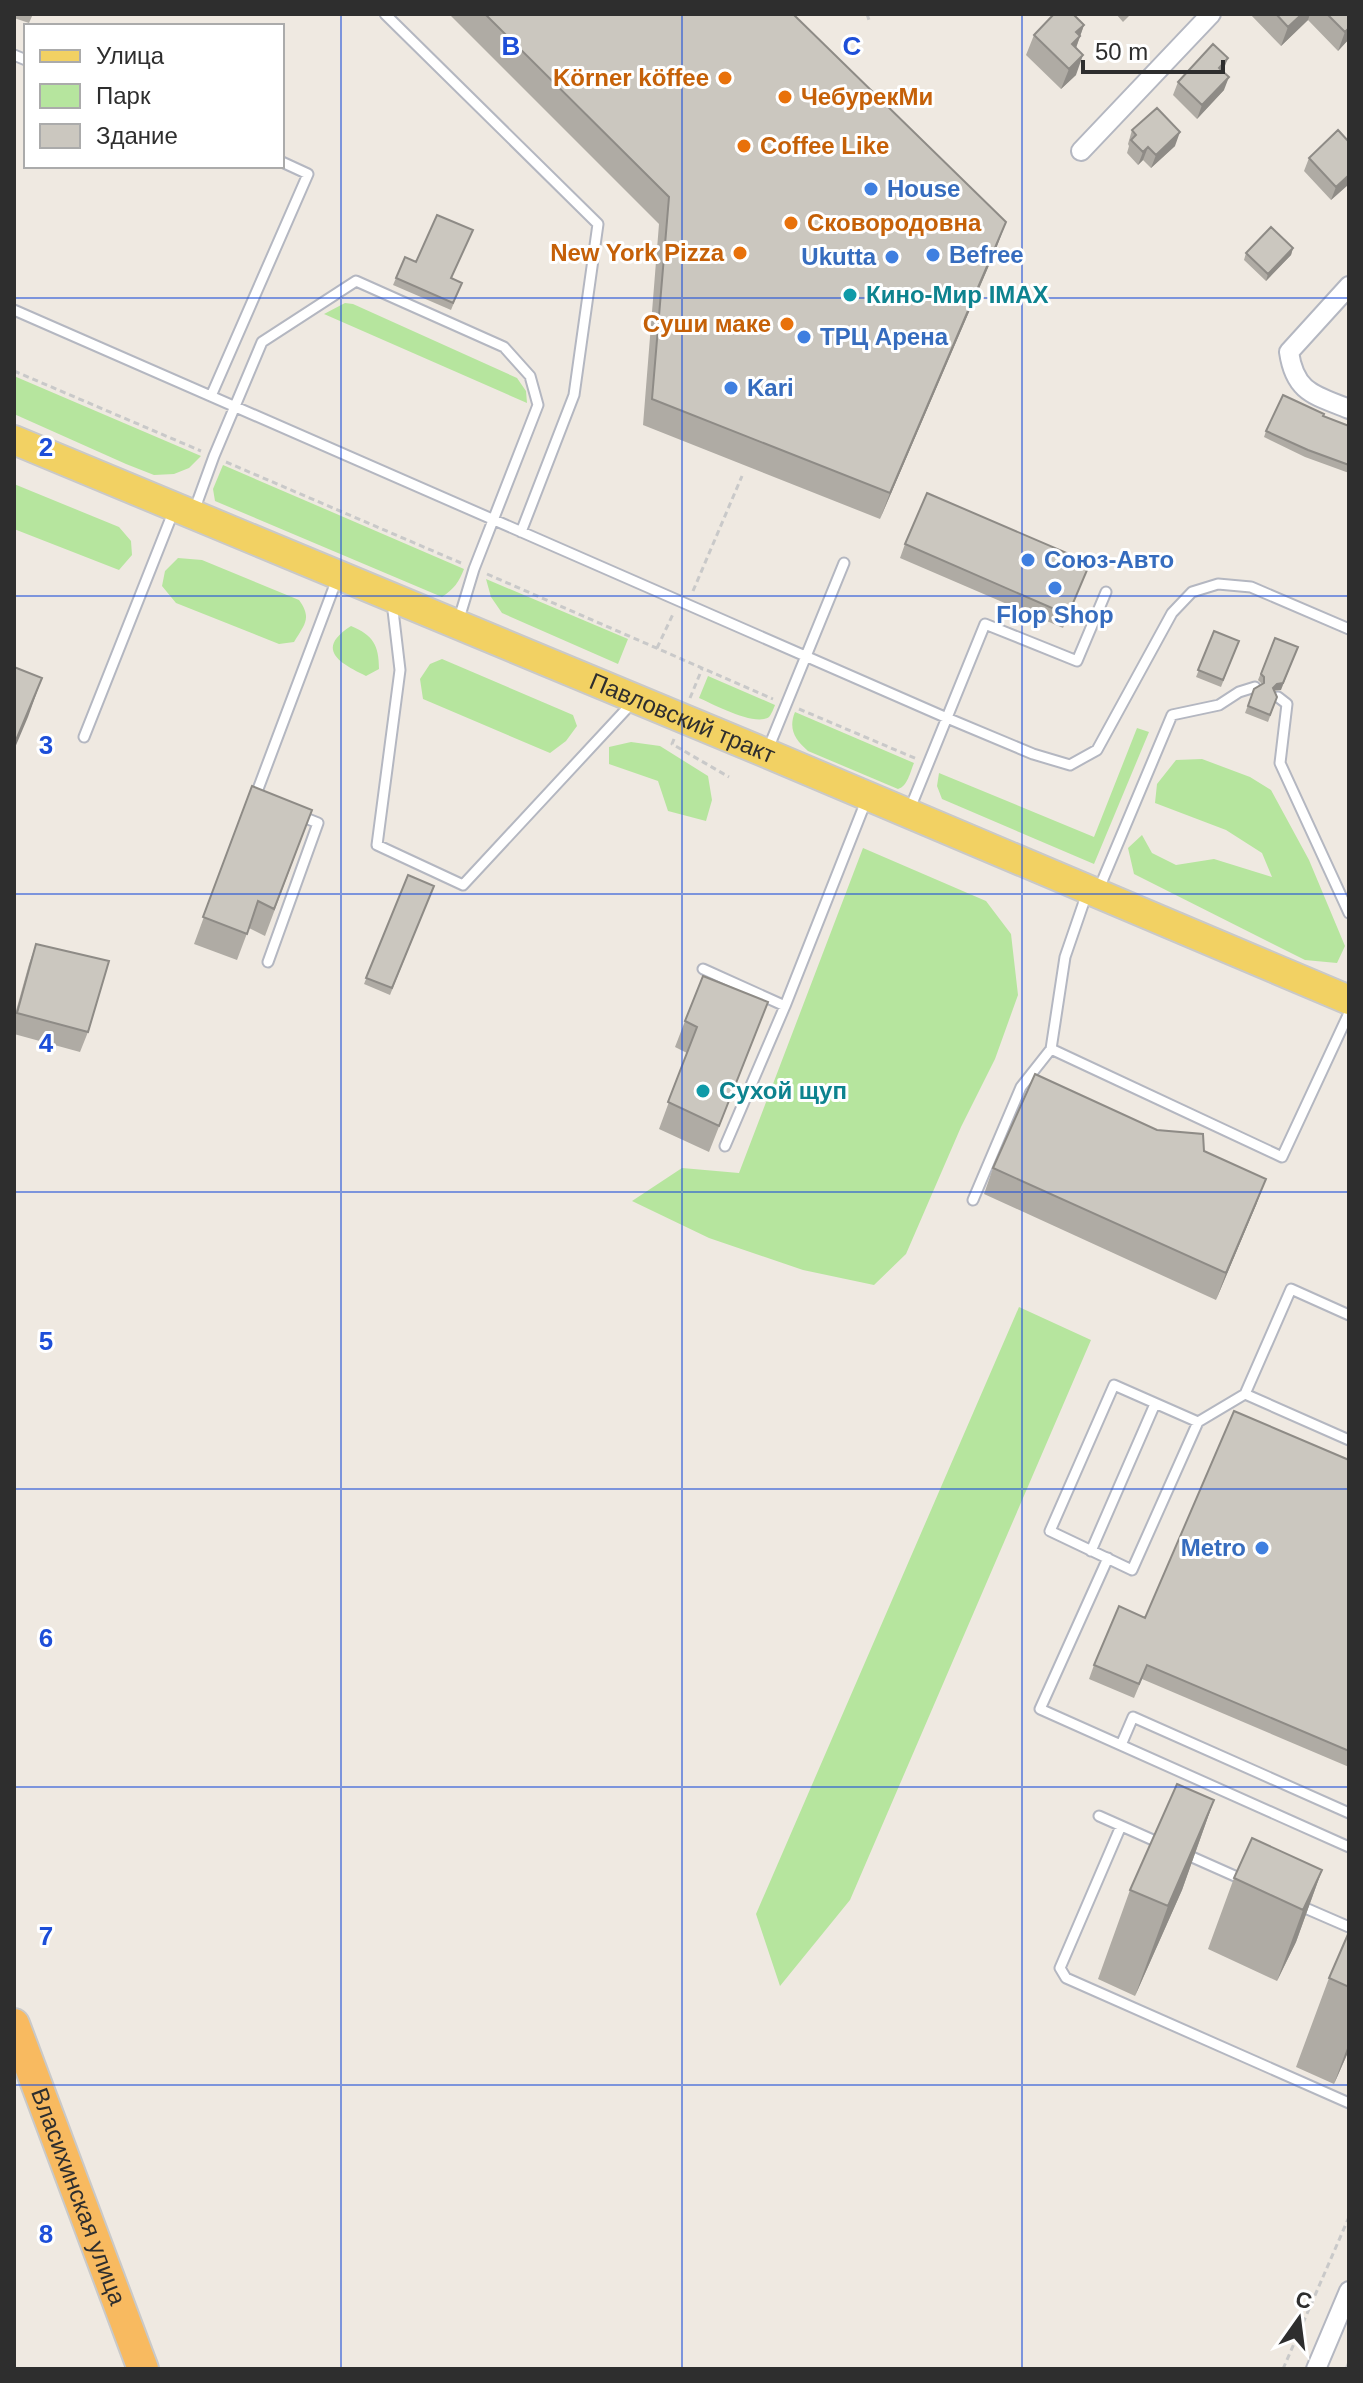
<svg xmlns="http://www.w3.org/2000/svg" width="1363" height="2383" font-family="Arial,sans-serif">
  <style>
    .green { fill: #b6e59e }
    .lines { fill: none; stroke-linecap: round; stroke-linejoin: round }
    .service-casing { stroke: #b4b7c1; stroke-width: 13 }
    .minor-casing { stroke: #b4b7c1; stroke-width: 22 }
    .primary-casing { stroke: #c9c9c9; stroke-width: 32 }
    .trunk-casing { stroke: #c9c9c9; stroke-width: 34 }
    .path { stroke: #c9c9c9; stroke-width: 3; stroke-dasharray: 6 4; stroke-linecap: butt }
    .service { stroke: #fff; stroke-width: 9 }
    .minor { stroke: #fff; stroke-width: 18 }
    .primary { stroke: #f2d163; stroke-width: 28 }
    .trunk { stroke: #f8ba60; stroke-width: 30 }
    .wall { fill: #afaba4 }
    .shaded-wall { fill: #8e8b86 }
    .building { fill: #cbc7bf; stroke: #8e8b86; stroke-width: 2 }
    .grid { fill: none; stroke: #1d4ed8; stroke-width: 2; stroke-opacity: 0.55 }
    .food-dot { fill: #e8710a; stroke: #fff; stroke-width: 3 }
    .shop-dot { fill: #3f7fe0; stroke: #fff; stroke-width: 3 }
    .culture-dot { fill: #0f9aa8; stroke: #fff; stroke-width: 3 }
    .labels { text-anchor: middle; stroke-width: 6; stroke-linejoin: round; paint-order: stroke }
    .food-label { font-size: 24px; font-weight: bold; fill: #c56008; stroke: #fff; text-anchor: end }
    .shop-label { font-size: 24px; font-weight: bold; fill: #366cbe; stroke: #fff; text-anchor: start }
    .culture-label { font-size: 24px; font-weight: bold; fill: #0d838f; stroke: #fff; text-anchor: start }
    .street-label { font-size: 24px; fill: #2e2e2e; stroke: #fff }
    .grid-label { font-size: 26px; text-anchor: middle; font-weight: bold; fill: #1d4ed8; stroke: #fff; stroke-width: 6; stroke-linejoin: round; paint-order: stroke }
  </style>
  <rect width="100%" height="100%" fill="#efe9e1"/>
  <!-- green -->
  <path class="green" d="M345,303L353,304L517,378L526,391L527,403L324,314Z
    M14,376L201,456L189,468L174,474L154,475L126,464L14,414Z
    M223,465L464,569C459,582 454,589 442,597L215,501L213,489Z
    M14,484L119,527L131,541L132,555L119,570L14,529Z
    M178,558L202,560L299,600C312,618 305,624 294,642L279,644L176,603L162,586L165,571Z
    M486,579L628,639L618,664L502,613L491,597Z
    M351,626C373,635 379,645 379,669L366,676C339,663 315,649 351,626Z
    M442,659L573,715L577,726L566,741L550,753L423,699L420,679L430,664Z
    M708,676L775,705C774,708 771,715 769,717C755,727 713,704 699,698Z
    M795,712L914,763C910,772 908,786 898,789L808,751C795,740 788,729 795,712Z
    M1137,728L1149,732L1094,864L942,799L937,786L939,773L1094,837Z
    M631,742L660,746L708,776L712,800L706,821L668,811L658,781L609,764V747Z
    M1202,759L1250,777L1271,790L1309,860L1345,946L1337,963L1305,960L1134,874L1128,848L1142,835L1152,853L1176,865L1214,859L1272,877L1262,853L1226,830L1155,803L1157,784L1176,760Z
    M863,848L986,901L1011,934L1018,995L995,1059L961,1127L906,1254L874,1285L803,1270L709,1238L632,1201L682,1168L739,1173Z
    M1019,1307L1091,1340L850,1900L780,1986L756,1914Z"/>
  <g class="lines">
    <!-- service casing -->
    <g class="service-casing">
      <path id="service" d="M385,14L598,224L574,395L521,532
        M14,55L26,60
        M14,310L947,718L1033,754L1070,765L1097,750L1172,613L1192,592L1218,584L1251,587L1349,629
        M211,396L308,174L282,162
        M194,511L214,456L262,342L356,281L504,347L530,376L538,405L474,569L458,622
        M392,602L400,670L377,845L463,885L632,703
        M1278,697L1287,704L1280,763L1349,913
        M84,737L174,510
        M768,749L844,563
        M255,797L337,579
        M909,811L985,624L1077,661L1106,592
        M1098,891L1172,715L1219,705L1239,692L1255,687
        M268,962L318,823L298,815
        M703,969L785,1006
        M1051,1049L1282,1157L1349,1013
        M725,1146L785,1006L866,801
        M973,1200L1021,1087L1051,1049L1065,957L1087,893
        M1349,1315L1291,1289L1245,1394L1349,1440
        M1198,1422L1132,1570L1050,1531L1114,1385L1198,1422L1245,1394
        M1091,1551L1155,1404
        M1108,1558L1040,1709L1349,1847
        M1121,1745L1133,1717L1349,1813
        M1099,1816L1162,1844
        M1121,1826L1060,1968L1066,1978L1349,2103
        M1183,1853L1246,1881
        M1296,1904L1349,1927"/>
    </g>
    <!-- minor casing -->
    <g class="minor-casing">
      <path id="minor" d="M1081,151L1211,14
        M1349,286L1289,352C1295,393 1315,395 1349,409
        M1316,2369L1349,2291"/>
    </g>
    <!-- primary casing -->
    <g class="primary-casing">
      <g id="primary">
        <path id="s1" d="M14,440L766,753L1349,1000"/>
      </g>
    </g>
    <!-- trunk casing -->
    <g class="trunk-casing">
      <g id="trunk">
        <path id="s2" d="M14,2024L143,2369"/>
      </g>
    </g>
    <!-- path -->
    <path class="path" d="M867,14L869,20
      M14,371L201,451
      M226,462L461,563
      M487,574L773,699
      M693,591L742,476
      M657,648L674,612
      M690,698L702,669
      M799,709L917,759
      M674,739L672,744L729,777
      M1283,2369L1349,2217
      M1346,2369L1349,2362"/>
    <!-- service -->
    <use href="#service" class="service"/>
    <!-- minor -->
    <use href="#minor" class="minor"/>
    <!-- primary -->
    <use href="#primary" class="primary"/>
    <!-- trunk -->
    <use href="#trunk" class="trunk"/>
  </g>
  <!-- wall -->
  <path class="wall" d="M15,14H33L29,23L14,18Z
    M449,14H793L996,249L880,519L643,425L659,224Z
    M1116,14H1131L1123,22Z
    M1250,14H1349V39L1338,51L1308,20L1281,46Z
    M1084,25L1076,48V75L1061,89L1026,55L1034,35Z
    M1223,71L1224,90L1197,119L1173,95L1178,82Z
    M1132,130L1175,146L1151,168L1143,160L1138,165L1127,153L1129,146L1128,144Z
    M1349,142V184L1331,200L1304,171L1309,158Z
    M1293,248L1291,255L1266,281L1244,260L1246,253Z
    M405,257L462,283L451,310L393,285Z
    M1323,416L1349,426V473L1305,457L1264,437L1266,431Z
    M905,544L1090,563L1063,628L900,558Z
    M1214,631L1239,641L1221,687L1196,677Z
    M1275,638L1281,690L1274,691L1277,697L1268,722L1245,713L1254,689L1262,684L1258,680Z
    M252,786L312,810L265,936L249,928L237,960L194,944Z
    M408,875L434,886L390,995L364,984Z
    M36,944L88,1032L80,1052L14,1034V1018L29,964Z
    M685,1021L758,1028L709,1152L659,1129L687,1053L675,1047Z
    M993,1168L1266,1179L1256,1205L1216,1300L984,1194Z
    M1349,1460V1767L1142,1679L1134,1698L1089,1679L1094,1665L1145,1618Z
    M1214,1800L1182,1890L1135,1996L1098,1979L1130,1890Z
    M1322,1870L1296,1942L1277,1981L1208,1949L1234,1878Z
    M1349,1932V2050L1334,2084L1296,2067L1329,1978Z"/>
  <!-- shaded-wall -->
  <path class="shaded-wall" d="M1302,14H1310L1308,20L1281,46L1288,27Z
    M1084,25L1073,56L1065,64L1076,32Z
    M1349,28V39L1338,51L1345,32Z
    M1083,55L1076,75L1061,89L1069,69Z
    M1228,58L1223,71L1219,68Z
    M1229,77L1224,90L1197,119L1202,105Z
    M1180,132L1175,146L1151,168L1156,155Z
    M1148,147L1143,160L1138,165L1143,152Z
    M1349,175V184L1331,200L1336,187Z
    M1006,222L996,249L880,519L890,493Z
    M1293,248L1291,255L1266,281L1268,274Z
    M1298,647L1281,690H1274L1273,688Z
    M42,678L28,717L14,750V745Z
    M1266,1179L1256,1205L1216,1300L1226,1273Z
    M1214,1800L1182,1890L1135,1996L1168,1906Z
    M1322,1870L1296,1942L1277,1981L1303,1910Z
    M1349,2043V2050L1334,2084Z"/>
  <!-- building -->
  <path class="building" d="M485,14H793L1006,222L890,493L652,399L669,197Z
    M1054,14H1073L1084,25L1076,32L1080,36L1072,44L1083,55L1069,69L1034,35Z
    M1276,14H1302L1288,27Z
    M1327,14H1349V28L1345,32Z
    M1213,44L1228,58L1219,68L1229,77L1202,105L1178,82Z
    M1157,108L1180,132L1156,155L1148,147L1143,152L1131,140L1136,135L1132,130Z
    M1338,130L1349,142V175L1336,187L1309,158Z
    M437,215L473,230L451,278L462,283L453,303L396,278L405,257L416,262Z
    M1271,227L1293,248L1268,274L1246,253Z
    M1283,395L1324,414L1323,416L1349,426V465L1308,450L1266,431Z
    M927,493L1090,563L1068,615L905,544Z
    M1214,631L1239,641L1223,680L1198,670Z
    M1275,638L1298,647L1283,683L1277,684L1273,688L1277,697L1270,715L1248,706L1254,689L1264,683V677L1261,674Z
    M14,667L42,678L14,745Z
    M252,786L312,810L274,909L258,901L247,934L203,917Z
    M408,875L434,886L392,988L366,978Z
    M36,944L109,961L88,1032L17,1013Z
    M703,976L768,1002L719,1126L668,1102L697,1027L685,1021Z
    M1035,1074L1157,1130L1203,1134L1204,1151L1266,1179L1226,1273L993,1168Z
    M1234,1411L1349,1460V1751L1147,1665L1139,1684L1094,1665L1119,1606L1145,1618Z
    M1177,1784L1214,1800L1168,1906L1130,1890Z
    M1252,1838L1322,1870L1303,1910L1234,1878Z
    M1349,1932V1987L1329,1978Z"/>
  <!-- grid -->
  <path class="grid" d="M341,14V2369M682,14V2369M1022,14V2369M14,298H1349M14,596H1349M14,894H1349M14,1192H1349M14,1489H1349M14,1787H1349M14,2085H1349"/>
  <!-- markers -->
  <g class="food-dot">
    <circle cx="725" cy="78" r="8"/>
    <circle cx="785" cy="97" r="8"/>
    <circle cx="744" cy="146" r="8"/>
    <circle cx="791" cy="223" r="8"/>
    <circle cx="740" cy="253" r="8"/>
    <circle cx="787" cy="324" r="8"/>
  </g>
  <g class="shop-dot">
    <circle cx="871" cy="189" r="8"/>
    <circle cx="933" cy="255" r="8"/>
    <circle cx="892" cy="257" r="8"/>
    <circle cx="804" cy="337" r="8"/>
    <circle cx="731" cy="388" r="8"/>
    <circle cx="1028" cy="560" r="8"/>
    <circle cx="1055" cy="588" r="8"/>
    <circle cx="1262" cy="1548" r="8"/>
  </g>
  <g class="culture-dot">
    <circle cx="850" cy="295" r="8"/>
    <circle cx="703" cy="1091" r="8"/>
  </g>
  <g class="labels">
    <!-- food labels -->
    <g class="food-label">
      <text x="709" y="86">Körner köffee</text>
      <text x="801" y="105" text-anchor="start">ЧебурекМи</text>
      <text x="760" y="154" text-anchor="start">Coffee Like</text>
      <text x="807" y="231" text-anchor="start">Сковородовна</text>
      <text x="724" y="261">New York Pizza</text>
      <text x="771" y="332">Суши маке</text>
    </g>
    <!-- shop labels -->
    <g class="shop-label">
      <text x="887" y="197">House</text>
      <text x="949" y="263">Befree</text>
      <text x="876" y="265" text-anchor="end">Ukutta</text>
      <text x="820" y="345">ТРЦ Арена</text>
      <text x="747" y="396">Kari</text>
      <text x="1044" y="568">Союз-Авто</text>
      <text x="1055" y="623" text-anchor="middle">Flop Shop</text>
      <text x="1246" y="1556" text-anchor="end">Metro</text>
    </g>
    <!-- culture labels -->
    <g class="culture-label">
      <text x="866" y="303">Кино-Мир IMAX</text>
      <text x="719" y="1099">Сухой щуп</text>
    </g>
    <!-- street labels -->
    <g class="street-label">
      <text dy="8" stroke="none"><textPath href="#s1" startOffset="724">Павловский тракт</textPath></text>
      <text dy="8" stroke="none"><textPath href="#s2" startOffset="184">Власихинская улица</textPath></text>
    </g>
  </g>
  <g class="grid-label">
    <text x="511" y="55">B</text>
    <text x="852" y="55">C</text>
    <text x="46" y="456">2</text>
    <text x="46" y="754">3</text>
    <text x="46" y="1052">4</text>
    <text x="46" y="1350">5</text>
    <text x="46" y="1647">6</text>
    <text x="46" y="1945">7</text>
    <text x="46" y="2243">8</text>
  </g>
  <!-- border -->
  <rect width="1363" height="2383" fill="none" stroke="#2e2e2e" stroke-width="32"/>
  <!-- legend -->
  <rect x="24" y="24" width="260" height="144" fill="#ffffff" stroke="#ababab" stroke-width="2"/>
  <rect x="40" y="50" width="40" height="12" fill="#f2d163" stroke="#ababab" stroke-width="2"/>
  <text x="96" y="64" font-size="24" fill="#2e2e2e">Улица</text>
  <rect x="40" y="84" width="40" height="24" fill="#b6e59e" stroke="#ababab" stroke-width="2"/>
  <text x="96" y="104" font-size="24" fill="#2e2e2e">Парк</text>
  <rect x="40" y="124" width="40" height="24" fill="#cbc7bf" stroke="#ababab" stroke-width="2"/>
  <text x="96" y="144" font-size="24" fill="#2e2e2e">Здание</text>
  <!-- north arrow -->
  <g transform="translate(1299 2319) rotate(14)" stroke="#ffffff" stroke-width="6" paint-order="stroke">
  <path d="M0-6L14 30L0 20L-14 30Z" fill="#2e2e2e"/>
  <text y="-12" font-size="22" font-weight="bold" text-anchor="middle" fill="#2e2e2e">С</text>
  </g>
  <!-- scale -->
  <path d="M1083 60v12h140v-12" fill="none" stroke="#2e2e2e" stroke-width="4"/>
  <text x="1095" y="60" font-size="24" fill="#2e2e2e" stroke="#ffffff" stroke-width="6" paint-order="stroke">50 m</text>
</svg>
